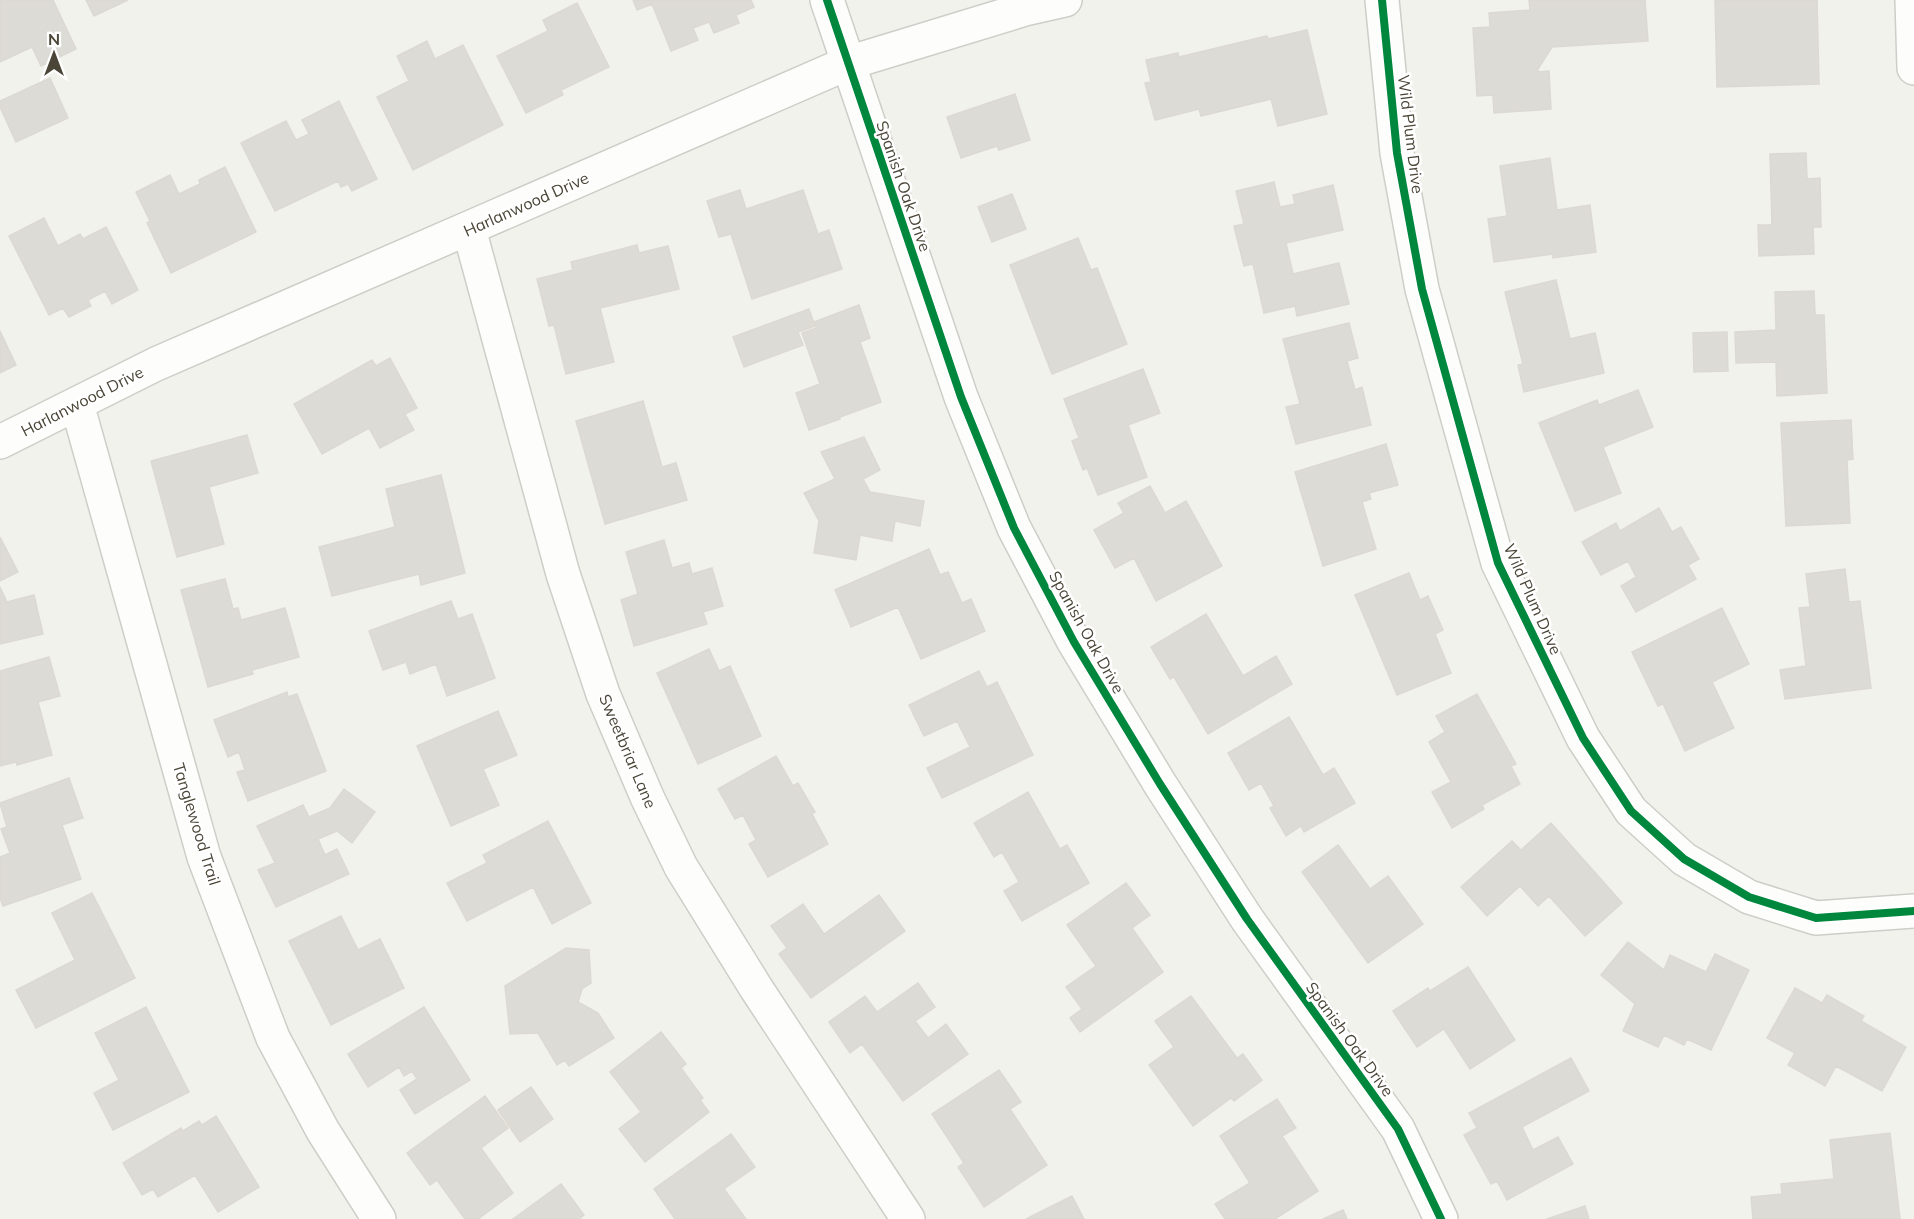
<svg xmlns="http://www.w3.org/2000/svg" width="1914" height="1219" font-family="Mulish,sans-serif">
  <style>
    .building { fill: #dcdbd5; stroke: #dbd9d2; stroke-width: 1.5 }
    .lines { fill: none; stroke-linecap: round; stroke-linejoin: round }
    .minor-casing { stroke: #cecdc7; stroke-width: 36 }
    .minor { stroke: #fdfdfc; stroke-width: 33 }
    .cycleway-casing { stroke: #fff; stroke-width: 11 }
    .cycleway { stroke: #00873e; stroke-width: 8 }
    .labels { text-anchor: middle; stroke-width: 5; stroke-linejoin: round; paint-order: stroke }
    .street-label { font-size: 16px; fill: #4a4537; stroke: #fff }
  </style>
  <rect width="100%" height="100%" fill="#f2f2ed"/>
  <!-- building -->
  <path class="building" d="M0,0H53L76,49L41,66L32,47L0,62Z
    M86,0H128L94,16Z
    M633,0H751L754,7L736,15L739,23L714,33L709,22L693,28L698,40L671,51L652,4L637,10Z
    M1529,0H1645L1648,41L1552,47L1538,69V72L1549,71L1551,109L1494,113L1493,95L1477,96L1473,28L1490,27L1489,13L1530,10Z
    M1715,0H1817L1819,84L1717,87Z
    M577,3L609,67L561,90L563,95L526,113L497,56L548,31L543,20Z
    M1307,30L1327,114L1278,126L1271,99L1201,116L1199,109L1155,120L1145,83L1151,82L1146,60L1178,53L1179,57L1267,36L1268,39Z
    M427,41L435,59L463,45L503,125L413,170L377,97L409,81L397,56Z
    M50,78L68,118L16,142L0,107V101Z
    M1015,94L1030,140L999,150L997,146L961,158L947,117Z
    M339,101L377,179L352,191L348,184L341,187L338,181L275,211L241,143L286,121L296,140L309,134L302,120Z
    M1806,153L1807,179L1820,178L1821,227H1813L1814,254L1759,256L1758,225H1772L1770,154Z
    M1550,158L1557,210L1590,205L1596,252L1553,258V254L1494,262L1488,219L1507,216L1500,166Z
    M225,167L256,232L171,273L147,223L150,221L136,192L170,175L179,194L200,184L199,180Z
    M1274,182L1280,207L1295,204L1293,195L1333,185L1343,230L1286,243L1293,274L1339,263L1349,304L1297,316L1295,306L1264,313L1253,264L1244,266L1234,226L1244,224L1236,191Z
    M740,190L746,209L803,190L818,234L829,230L842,269L752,299L731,234L719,237L707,201Z
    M1012,194L1026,229L992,242L978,207Z
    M44,218L58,246L80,234L83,239L106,227L138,290L112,304L105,291L88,300L91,306L69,317L63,308L49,315L9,236Z
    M1078,238L1091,270L1097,268L1127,344L1052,374L1010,265Z
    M637,245L639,253L668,246L679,289L600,308L614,362L566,374L554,325L549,326L537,279L573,270L571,262Z
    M1556,280L1570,339L1595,333L1604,373L1524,392L1518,365L1523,364L1505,292Z
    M1814,291L1815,315H1824L1827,393L1777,396L1776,362L1736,363L1735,332L1776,330L1775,292Z
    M859,305L870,338L860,342L881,402L840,417V419L809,430L796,393L820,384L802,333L816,328L814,322Z
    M809,309L815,326L798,332L803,345L744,367L733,337Z
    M1349,323L1358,358L1347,361L1355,390L1362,387L1371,425L1296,444L1286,407L1300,404L1283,339Z
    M0,331L16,365L0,373Z
    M1727,332L1728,371L1694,372L1693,333Z
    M390,358L417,408L405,414L414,430L380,448L369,428L322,454L294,404L372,360L376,366Z
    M1143,369L1160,413L1128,425L1147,477L1098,495L1087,468L1083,470L1072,441L1079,438L1064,399Z
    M1638,390L1653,427L1603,447L1621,493L1575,511L1539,423L1597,400L1599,405Z
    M643,401L662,467L676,463L687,500L605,524L576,421Z
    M1851,420L1853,459L1847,460L1850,523L1786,526L1781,423Z
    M247,435L258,473L209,487L224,544L177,557L151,461Z
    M864,437L880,470L863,479L870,492L924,501L920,526L895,521L892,541L860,535L856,560L814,553L819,521L804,493L835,479L821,452Z
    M1386,444L1398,485L1369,493L1371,499L1362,502L1376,549L1323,566L1295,472Z
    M441,475L465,573L421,585L419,574L332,596L319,547L395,527L386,489Z
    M1150,486L1165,513L1186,501L1222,566L1156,601L1134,558L1115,568L1094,530L1124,513L1118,503Z
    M1659,508L1672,532L1681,527L1699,559L1688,565L1696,579L1636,612L1621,586L1636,577L1628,561L1601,575L1582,542L1616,523L1620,531Z
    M0,537L18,572L0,581Z
    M664,540L672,568L689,563L692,574L712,568L723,606L703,612L707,624L634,646L621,600L638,594L626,552Z
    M929,549L940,575L948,572L962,603L971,599L985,631L921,659L898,607L851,627L835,590Z
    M1845,569L1849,602L1860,601L1871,688L1785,699L1780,670L1806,666L1799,608L1810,607L1806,574Z
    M1409,573L1420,600L1428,596L1443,630L1435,634L1451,673L1397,695L1355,595Z
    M225,579L233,609L238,608L241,620L285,608L299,657L252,670L253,674L208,687L181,590Z
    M0,587L7,602L34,595L43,634L0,644Z
    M451,601L458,619L472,614L495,678L447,696L436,664L410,674L406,662L383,670L369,631Z
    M1722,608L1749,664L1712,682L1734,728L1685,751L1663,704L1658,706L1632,652Z
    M1206,614L1243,676L1276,656L1292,684L1208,734L1174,677L1170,679L1151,647Z
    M709,649L719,671L730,666L761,736L698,764L657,673Z
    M49,657L60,696L38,702L52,755L17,765L16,762L0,766V671Z
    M979,671L987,687L997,682L1033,755L942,798L927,768L970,747L957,721L924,736L909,705Z
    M287,692L288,697L297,694L326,771L248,801L237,772L245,770L239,752L228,757L214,720Z
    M1477,694L1516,764L1511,766L1520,784L1482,805L1484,809L1452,828L1432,792L1451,782L1429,742L1445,732L1436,716Z
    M498,711L517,755L483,769L499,805L451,826L417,746Z
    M1289,717L1323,775L1334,768L1355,803L1304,832L1301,826L1286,836L1270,808L1274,806L1261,783L1249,790L1228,753Z
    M776,756L793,786L798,783L815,812L812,814L828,844L768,877L749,844L756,840L743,815L735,819L718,789Z
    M69,778L83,818L62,825L81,879L3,906L0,898V857L10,853L1,829L7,827L0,803Z
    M344,789L375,812L352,843L337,831L318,839L325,855L337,849L349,874L276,907L258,870L275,863L257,826L303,805L309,817L330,808Z
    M1028,792L1060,849L1067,845L1089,883L1022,921L1004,891L1019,882L1002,852L994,857L974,823Z
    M548,821L591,903L552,924L533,887L467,921L447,883L487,863L483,855Z
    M1551,823L1622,903L1585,936L1549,896L1538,906L1520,886L1487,916L1461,887L1512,841L1521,850Z
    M1338,845L1370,889L1388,876L1423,924L1368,963L1302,872Z
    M1126,883L1150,915L1132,928L1163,972L1080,1032L1070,1018L1082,1009L1066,987L1096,966L1067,925Z
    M92,893L135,978L36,1028L16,990L75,960L52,913Z
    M879,895L905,931L811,998L779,954L787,948L771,926L803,904L824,934Z
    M341,916L358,950L380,939L404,988L331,1025L289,941Z
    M1628,942L1664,970L1670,955L1706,972L1715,954L1749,970L1711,1050L1687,1039L1684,1045L1664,1035L1658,1047L1623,1031L1635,1004L1601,975Z
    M566,948L589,950L591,983L582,989L578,1002L598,1013L614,1038L569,1066L565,1060L557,1065L538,1033L510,1034L505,986Z
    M1468,967L1515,1040L1470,1069L1444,1029L1417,1047L1393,1011L1428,988L1430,991Z
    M918,983L935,1007L915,1021L928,1038L946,1024L968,1054L903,1101L862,1044L850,1053L829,1022L865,996L877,1012Z
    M1795,988L1822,1003L1827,995L1864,1016L1861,1021L1906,1047L1882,1091L1836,1066L1825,1086L1788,1065L1795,1053L1767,1038Z
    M1191,996L1237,1058L1243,1054L1262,1080L1234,1101L1231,1098L1193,1126L1149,1065L1174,1047L1155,1021Z
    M146,1007L189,1092L113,1130L94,1093L119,1080L95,1033Z
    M424,1007L470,1080L415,1114L400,1090L417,1079L412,1071L404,1076L399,1067L368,1087L348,1054Z
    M661,1032L686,1064L681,1068L703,1098L700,1100L709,1112L645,1162L619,1129L641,1112L610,1072Z
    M1571,1058L1589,1091L1522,1127L1533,1150L1558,1137L1573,1164L1507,1200L1497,1181L1491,1184L1464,1135L1477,1128L1469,1113Z
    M999,1070L1021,1102L1010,1109L1047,1165L984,1207L958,1167L964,1163L932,1114Z
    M531,1087L553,1119L520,1142L498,1110Z
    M485,1096L508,1128L481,1148L513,1193L478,1219H465L437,1180L430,1185L407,1153Z
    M1277,1099L1296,1128L1282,1136L1318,1191L1275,1219H1225L1215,1204L1250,1183L1220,1136Z
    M216,1116L259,1187L218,1212L195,1175L158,1197L153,1189L142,1195L123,1163L181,1128L183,1131L199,1121L202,1125Z
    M1890,1133L1900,1219H1753L1751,1197L1782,1194L1781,1184L1834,1179L1830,1140Z
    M731,1134L755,1167L724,1189L746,1219H675L654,1189Z
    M561,1184L584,1215L579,1219H513Z
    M1072,1196L1084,1219H1026Z
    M1585,1206L1589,1219H1547Z
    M1343,1210L1347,1219H1323Z"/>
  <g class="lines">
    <!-- minor casing -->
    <g class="minor-casing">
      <path id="minor" d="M827,0L961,397L1014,528L1074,642L1160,784L1247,919L1398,1129L1441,1219
        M1382,0L1397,153L1422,289L1498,563L1583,738L1631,811L1684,859L1749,897L1816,918L1914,911
        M1912,0L1914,68
        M469,229L563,574L603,694L648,799L681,867L756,988L908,1219
        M77,404L204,857L273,1038L323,1131L379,1219
        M0,442L156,364L848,63L1025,9L1065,0"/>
    </g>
    <!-- minor -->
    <use href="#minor" class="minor"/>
    <!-- cycleway casing -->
    <g class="cycleway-casing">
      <path id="cycleway" d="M827,0L961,397L1014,528L1074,642L1160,784L1247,919L1398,1129L1441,1219
        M1382,0L1397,153L1422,289L1498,563L1583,738L1631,811L1684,859L1749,897L1816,918L1914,911"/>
    </g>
    <!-- cycleway -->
    <use href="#cycleway" class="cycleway"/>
  </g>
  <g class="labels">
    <!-- street labels -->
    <g class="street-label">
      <text transform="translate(1411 134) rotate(83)" y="6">Wild Plum Drive</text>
      <text transform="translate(904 186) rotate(71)" y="6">Spanish Oak Drive</text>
      <text transform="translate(526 204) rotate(-24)" y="6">Harlanwood Drive</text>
      <text transform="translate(82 401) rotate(-27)" y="6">Harlanwood Drive</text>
      <text transform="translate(1533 599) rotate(66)" y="6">Wild Plum Drive</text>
      <text transform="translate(1087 632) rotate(61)" y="6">Spanish Oak Drive</text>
      <text transform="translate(628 751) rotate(67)" y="6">Sweetbriar Lane</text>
      <text transform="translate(197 824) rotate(73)" y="6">Tanglewood Trail</text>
      <text transform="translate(1350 1039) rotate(54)" y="6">Spanish Oak Drive</text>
    </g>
  </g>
  <!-- north arrow -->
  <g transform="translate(54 54)" stroke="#ffffff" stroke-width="4.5" paint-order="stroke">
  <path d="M0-4.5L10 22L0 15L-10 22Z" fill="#4a4537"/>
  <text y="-9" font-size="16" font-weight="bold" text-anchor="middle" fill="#4a4537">N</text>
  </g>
</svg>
